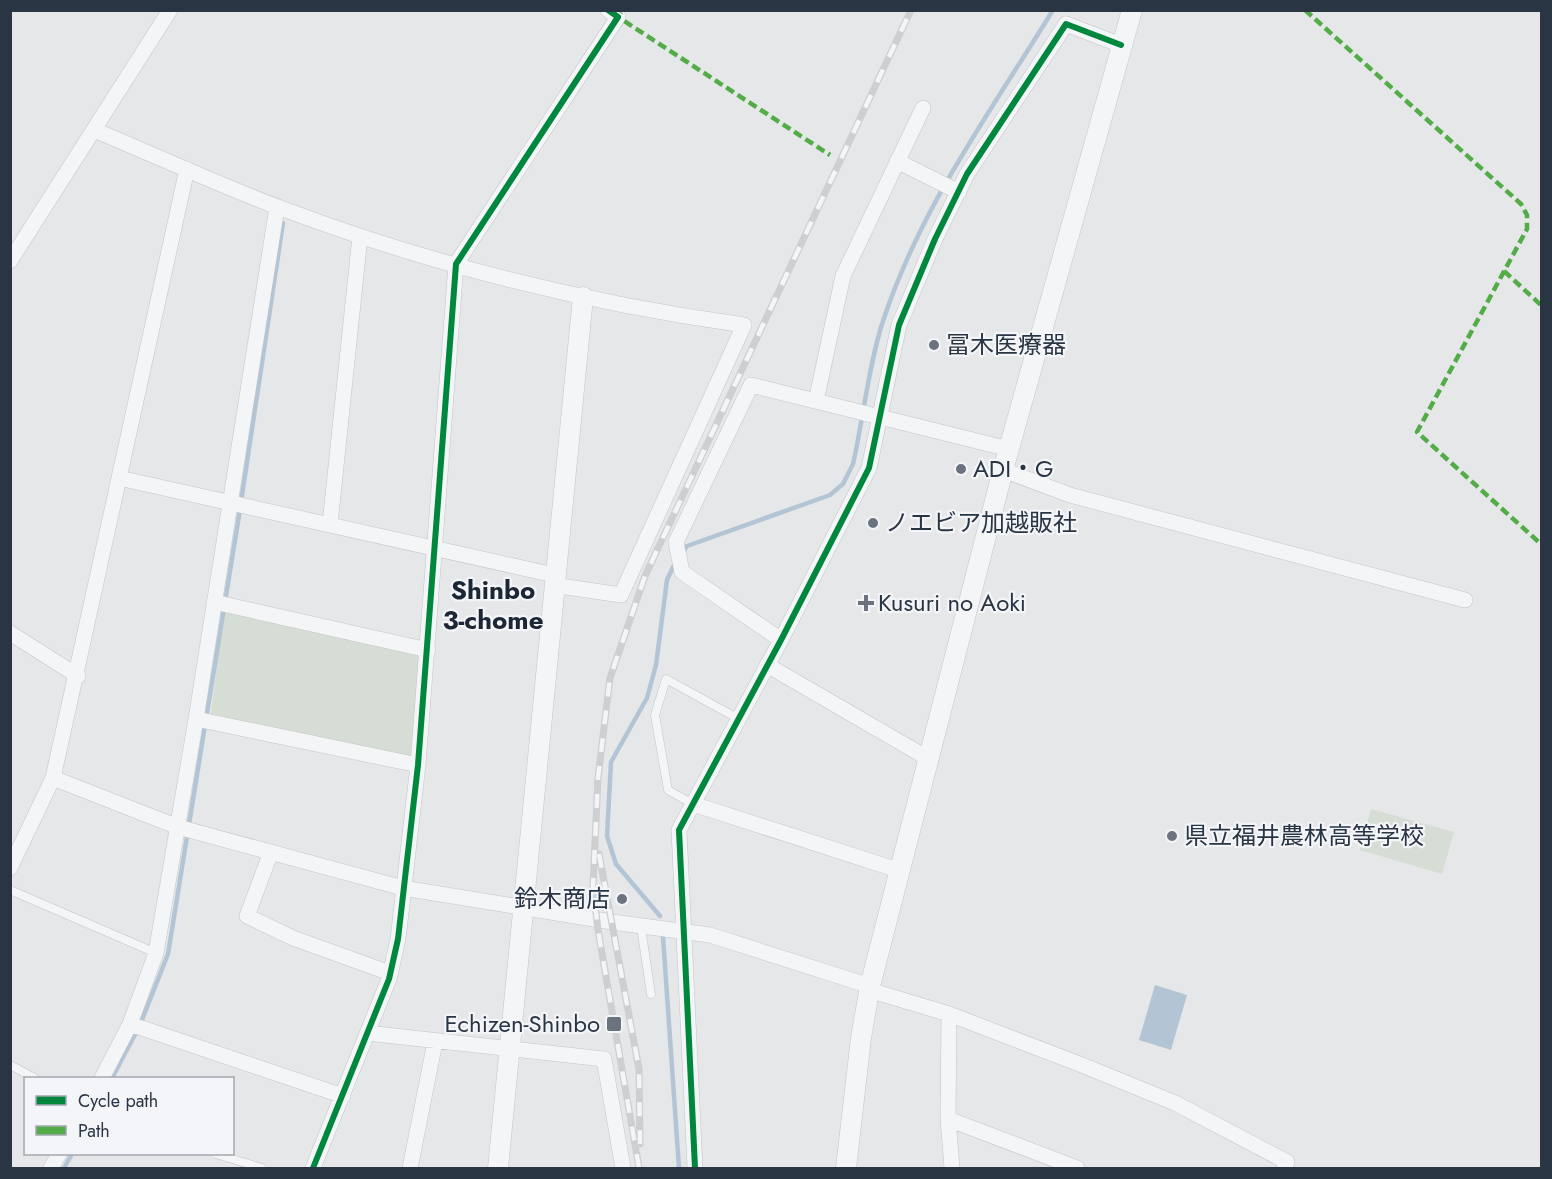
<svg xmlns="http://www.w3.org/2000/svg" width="1552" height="1179" font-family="Jost,'Noto Sans JP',sans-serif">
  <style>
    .green { fill: #d6ddd5 }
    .water { fill: #b3c5d4 }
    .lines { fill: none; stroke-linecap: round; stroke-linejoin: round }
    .stream { stroke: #b3c5d4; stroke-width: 4.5 }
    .service-casing { stroke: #c3c5c7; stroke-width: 9 }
    .minor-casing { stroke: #c3c5c7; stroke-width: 16 }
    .tertiary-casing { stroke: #c3c5c7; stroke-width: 21 }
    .service { stroke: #f4f5f6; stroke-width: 8 }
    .minor { stroke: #f4f5f6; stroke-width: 15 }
    .tertiary { stroke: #f4f5f6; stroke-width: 20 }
    .rail-casing { stroke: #cdcfd1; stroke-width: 7 }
    .rail { stroke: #f3f5f8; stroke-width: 4.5; stroke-dasharray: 14; stroke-linecap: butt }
    .quiet { stroke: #53ac47; stroke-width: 4.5; stroke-dasharray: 9 4.5; stroke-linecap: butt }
    .cycleway-casing { stroke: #f3f5f8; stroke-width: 10 }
    .cycleway { stroke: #00873e; stroke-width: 6 }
    .poi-dot { fill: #6b737e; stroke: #f3f5f8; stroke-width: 2 }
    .labels { text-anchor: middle; stroke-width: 4.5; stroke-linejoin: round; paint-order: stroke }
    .poi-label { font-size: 24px; fill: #2a3544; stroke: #f3f5f8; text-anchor: start }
    .neighbourhood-label { font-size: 26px; font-weight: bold; fill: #1c2635; stroke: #f3f5f8 }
  </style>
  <rect width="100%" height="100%" fill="#e5e7e9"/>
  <!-- green -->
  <path class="green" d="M224,610L428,650L419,761L210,721Z
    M1371,809L1454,832L1442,874L1360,850Z"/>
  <!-- water -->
  <path class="water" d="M1155,985L1187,995L1171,1050L1139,1040Z"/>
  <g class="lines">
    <!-- stream -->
    <path class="stream" d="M683,552L687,546L830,495L843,484L853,464C863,420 869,363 883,321C921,206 990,113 1053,10
      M660,916L616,864L607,836L611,762L647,698L656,665L667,580L676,561
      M663,937L679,1168
      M112,1078L140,1025L168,954L238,522L283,223
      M64,1168L72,1154"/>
    <!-- service casing -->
    <g class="service-casing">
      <path id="service" d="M693,804L668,790L655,715L666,679L739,719
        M10,890L156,953
        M641,927L651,994
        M10,1065L35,1078
        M216,1154L262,1168"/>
    </g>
    <!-- minor casing -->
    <g class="minor-casing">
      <path id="minor" d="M94,130C155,155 216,184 278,207C428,264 586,303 744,325L621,595L553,585
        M897,161L959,192
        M10,261L170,10
        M816,401L843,276L923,108
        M1003,470L1070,495L1465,600
        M119,478L554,575
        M330,524L360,236
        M214,602L428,650
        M10,633L78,676
        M781,640L682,572L676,542L751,385L1009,449
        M767,665L929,759
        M196,719L418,765
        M53,778L178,827L403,888L612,922L710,935L870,986
        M693,804L901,871
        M271,852L247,916L293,938L390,973
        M10,868L53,778L187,169
        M869,990L949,1014L1082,1065L1175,1103L1287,1162L1284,1168
        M949,1014L948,1119L952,1168
        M130,1024L343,1096
        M367,1033L604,1059L623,1168
        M102,1078L130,1024L156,953L196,719L277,207
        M948,1119L1077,1168
        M51,1168L59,1154
        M313,1168L389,979L398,939L418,765L456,264L618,17L608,10
        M410,1168L435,1042
        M695,1168L679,830L781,640L869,468L899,325L935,239L967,174L1066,24L1121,45"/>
    </g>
    <!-- tertiary casing -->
    <g class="tertiary-casing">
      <path id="tertiary" d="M498,1168L583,297
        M846,1168L861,1038L870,986L1003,470L1132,10"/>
    </g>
    <!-- service -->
    <use href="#service" class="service"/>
    <!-- minor -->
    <use href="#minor" class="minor"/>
    <!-- tertiary -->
    <use href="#tertiary" class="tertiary"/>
    <!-- rail casing -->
    <g class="rail-casing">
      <path id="rail" d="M599,854L639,1069L640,1144
        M639,1168L598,930L593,886L598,778L610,678L645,576L911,10"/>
    </g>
    <!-- rail -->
    <use href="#rail" class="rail"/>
    <!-- quiet -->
    <path class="quiet" d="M1305,10L1521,204L1527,215V229L1417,432L1542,545
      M621,12L618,17L830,155
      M1504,271L1542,306"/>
    <!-- cycleway casing -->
    <g class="cycleway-casing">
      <path id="cycleway" d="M313,1168L389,979L398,939L418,765L456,264L618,17L608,10
        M695,1168L679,830L781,640L869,468L899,325L935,239L967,174L1066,24L1121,45"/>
    </g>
    <!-- cycleway -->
    <use href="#cycleway" class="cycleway"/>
  </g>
  <!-- markers -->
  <g class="poi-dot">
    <circle cx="934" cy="345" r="6"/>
    <circle cx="961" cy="469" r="6"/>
    <circle cx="873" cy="523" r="6"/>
    <path d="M863 594h6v6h6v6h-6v6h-6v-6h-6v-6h6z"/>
    <circle cx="1172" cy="836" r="6"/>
    <circle cx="622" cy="899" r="6"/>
    <rect x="606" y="1016" width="16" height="16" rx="3"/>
  </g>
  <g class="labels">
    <!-- poi labels -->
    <g class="poi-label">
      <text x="946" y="353">冨木医療器</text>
      <text x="973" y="477">ADI・G</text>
      <text x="885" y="531">ノエビア加越販社</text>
      <text x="878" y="611">Kusuri no Aoki</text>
      <text x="1184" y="844">県立福井農林高等学校</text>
      <text x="610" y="907" text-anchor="end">鈴木商店</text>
      <text x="600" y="1032" text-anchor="end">Echizen-Shinbo</text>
    </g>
    <!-- neighbourhood labels -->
    <g class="neighbourhood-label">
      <text x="493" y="599">Shinbo<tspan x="493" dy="30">3-chome</tspan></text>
    </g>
  </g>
  <!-- border -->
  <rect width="1552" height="1179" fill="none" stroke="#2a3544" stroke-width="24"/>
  <!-- legend -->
  <rect x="24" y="1077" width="210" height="78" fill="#f3f5f8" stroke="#a3a8b0" stroke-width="1.5"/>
  <rect x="36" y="1096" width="30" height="9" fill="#00873e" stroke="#a3a8b0" stroke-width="1.5"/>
  <text x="78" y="1107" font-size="18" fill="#2a3544">Cycle path</text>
  <rect x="36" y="1126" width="30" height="9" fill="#53ac47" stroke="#a3a8b0" stroke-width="1.5"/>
  <text x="78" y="1137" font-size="18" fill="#2a3544">Path</text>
</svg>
